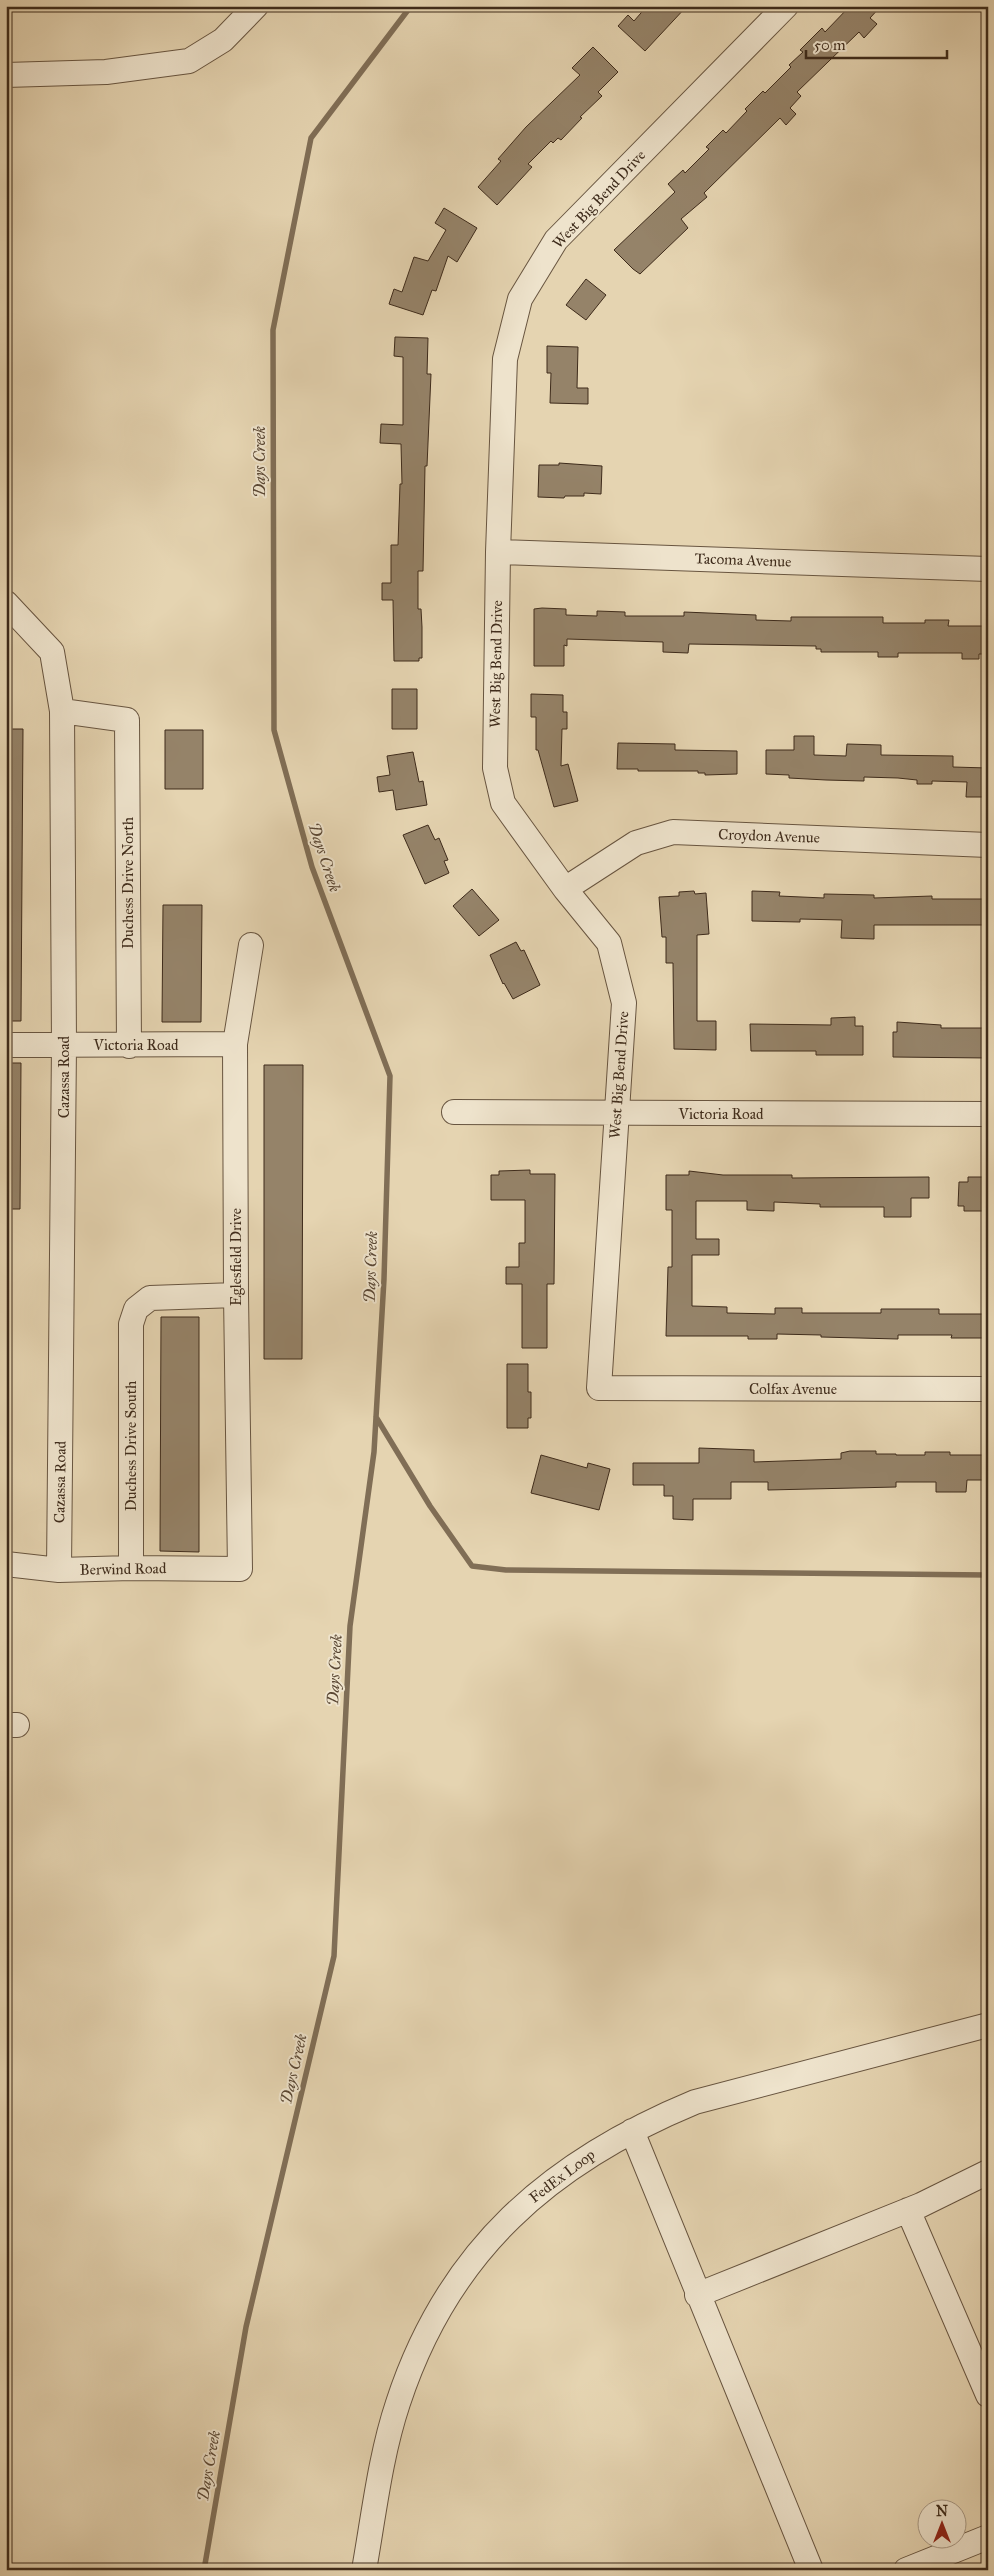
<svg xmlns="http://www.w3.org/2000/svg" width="994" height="2576" font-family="'IM FELL Great Primer',serif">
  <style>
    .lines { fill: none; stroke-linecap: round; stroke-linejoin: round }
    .stream { stroke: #806e56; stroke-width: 5.5 }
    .building { fill: #958369; stroke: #3e2b1b }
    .minor-casing { stroke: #685540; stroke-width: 26 }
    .minor { stroke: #eee3cc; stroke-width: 24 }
    .labels { text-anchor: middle; stroke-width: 4; stroke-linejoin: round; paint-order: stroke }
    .street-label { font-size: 15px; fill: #3e2b1b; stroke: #eee3cc }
    .water-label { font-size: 16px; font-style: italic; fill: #5a4734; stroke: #eee3cc }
  </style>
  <rect width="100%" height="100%" fill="#e5d4b1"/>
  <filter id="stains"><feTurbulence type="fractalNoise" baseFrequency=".004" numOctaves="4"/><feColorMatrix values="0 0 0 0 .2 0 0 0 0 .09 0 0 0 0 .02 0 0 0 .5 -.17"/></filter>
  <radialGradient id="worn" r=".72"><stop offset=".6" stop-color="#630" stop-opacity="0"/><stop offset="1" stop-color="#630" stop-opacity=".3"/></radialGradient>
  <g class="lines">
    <!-- stream -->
    <path class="stream" d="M376,1417L430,1506L472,1566L506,1570L988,1575
      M204,2570L246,2327L334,1956L350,1626L374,1452L384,1279L390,1076L312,867L274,730L273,330L311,138L411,6"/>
  </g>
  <!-- building -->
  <path class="building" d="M647,6H687L645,51L618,26L628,15L634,21Z
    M850,6H881L870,18L877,24L864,38L859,32L797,92L801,96L790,108L796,114L786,125L780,118L704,193L707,197L681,219L688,228L640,274L633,269L614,250L675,192L668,184L683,170L685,173L709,149L706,147L723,130L726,133L747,111L745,109L763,91L765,93L791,67L789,65L803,52L800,50L822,28L825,32Z
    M593,47L618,72L598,92L602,96L580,117L582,118L561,140L558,138L553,143L551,141L528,164L532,167L497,205L478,187L501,161L498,159L526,127L580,75L572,68Z
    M444,208L477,228L457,262L448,256L436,291L432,290L423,315L389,304L394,289L402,292L414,257L428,261L446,230L435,223Z
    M586,279L606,295L586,320L566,305Z
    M395,337L428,338L427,374H431L427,466H425L423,571H418V609H421L422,627V658H419V661H394L393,600H382V583H391V545H398L400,484H402L401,444L380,443L381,424L403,425V357L394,356Z
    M547,346L578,347L577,388H588V404L550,403L551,373H547Z
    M559,463L602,466L601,494L584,493V496H565L564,498L538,497L539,465H559Z
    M542,608L566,609V615L597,616V611L625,612V616H684V612L756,615V620L791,621V617H883V623H925V620H949L948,626H983V654H979V659H962V653H898V657H878V652H821V649H816V646L689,644L688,653L663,652V642L567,639V646L564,645V666H534V609Z
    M392,689H417V729H392Z
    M531,694L563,695V712H567V729H562L561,766L568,764L578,801L554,807L538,750H536V717H531Z
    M6,729H23L21,1021H6Z
    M165,730H203V789H165Z
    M794,736H814V755L846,756L847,744L881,745V755L953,756V767L988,768L986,797H966L967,782L932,781V784H917V780L898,778L864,777V781L826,780L789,778V775L766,774V750H794Z
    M618,743L675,744V750L737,751V774L705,775V773H698V771H638V769H617Z
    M413,752L419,782L423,781L427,805L396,810L393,790L379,792L377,777L390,775L387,756Z
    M428,825L435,840L439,838L448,860L444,861L449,873L425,884L403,835Z
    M472,889L499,920L479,936L453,906Z
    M694,891L695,894L706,893L709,934L697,935V1021H716V1050L674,1049L673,963H666V937H662L659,897L679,896V892Z
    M752,891L780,892L779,896L824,898V894L874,895V898L932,896V899H988V925H874V939L841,938L842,920L800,919V922L752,921Z
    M163,905H202L201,1022H162Z
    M516,942L521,951L524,950L540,985L513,999L504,983L503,984L490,955Z
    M855,1017V1026H863V1055H816V1051H751L750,1024L831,1025V1018Z
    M897,1022L941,1025V1028H988V1058L893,1057V1032H897Z
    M6,1063H21L20,1209H6Z
    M264,1065H303L302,1359H264Z
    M530,1170V1174H555L554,1284H547V1348H522V1284H506V1267H519V1243H525V1200H491V1175H499V1171Z
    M689,1171L723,1175H792V1178L929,1177V1198H911V1217H884V1207H820V1204L774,1202V1211L747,1210V1201H696V1239H719V1255H692V1306L727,1307V1313L775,1314V1308H802V1313H881V1309H939V1314H988V1338H951L952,1335H898V1339L821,1337V1335L777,1334V1339H748V1336H666L668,1267H672V1210H666V1175H689Z
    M968,1177H988L986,1211H964V1206H958L959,1182H968Z
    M161,1317H199V1552L160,1551Z
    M507,1364H528V1392H531V1418H528V1428H507Z
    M699,1448L754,1450V1462L841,1459V1453L850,1451H876V1454H896V1455H925V1452H950V1455H988V1480H967L966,1492H936V1482H896V1487L768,1490V1482H731V1499H693V1520L673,1519V1496H664V1485H633V1463H699Z
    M541,1455L587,1468L588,1463L610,1469L599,1510L531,1493Z"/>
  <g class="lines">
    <!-- minor casing -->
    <g class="minor-casing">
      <path id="minor" d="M786,6L556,240L520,299L505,359L498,552L495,768L503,803L565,889L609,943L624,1003L599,1388L988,1389
        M6,75L106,72L189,61L223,40L256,6
        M498,552L988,569
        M6,603L52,652L62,711L64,1045L59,1570
        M62,711L127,720L129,1046
        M565,889L636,843L673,832L988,845
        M6,1045L235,1044
        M454,1112L988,1114
        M6,1564L59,1570L131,1568L240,1569L236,1295L235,1044L251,945
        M131,1568V1324L136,1309L150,1298L236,1295
        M6,1725H17
        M632,2131L811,2570
        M908,2210L988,2395
        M697,2295L921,2205L988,2172
        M364,2570C374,2514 380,2457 398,2403C448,2250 550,2162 695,2102L988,2025
        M906,2570L988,2537"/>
    </g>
    <!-- minor -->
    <use href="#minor" class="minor"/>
  </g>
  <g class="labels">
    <!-- street labels -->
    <g class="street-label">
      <text transform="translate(599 199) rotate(-47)" y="5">West Big Bend Drive</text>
      <text transform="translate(743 560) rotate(2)" y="5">Tacoma Avenue</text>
      <text transform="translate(496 664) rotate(-89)" y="5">West Big Bend Drive</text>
      <text transform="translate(769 836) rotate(2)" y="5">Croydon Avenue</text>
      <text transform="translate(128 883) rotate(-90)" y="5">Duchess Drive North</text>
      <text x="136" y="1050">Victoria Road</text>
      <text transform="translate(619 1075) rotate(-86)" y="5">West Big Bend Drive</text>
      <text transform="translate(64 1077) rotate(-90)" y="5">Cazassa Road</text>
      <text x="721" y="1119">Victoria Road</text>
      <text transform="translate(236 1257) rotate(-90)" y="5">Eglesfield Drive</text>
      <text x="793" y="1394">Colfax Avenue</text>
      <text transform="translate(131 1446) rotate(-90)" y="5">Duchess Drive South</text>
      <text transform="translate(60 1482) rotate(-89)" y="5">Cazassa Road</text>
      <text transform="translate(123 1569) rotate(-1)" y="5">Berwind Road</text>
      <text transform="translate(562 2176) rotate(-37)" y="5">FedEx Loop</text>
    </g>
    <!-- water labels -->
    <g class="water-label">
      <text transform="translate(259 462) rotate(-90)" y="6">Days Creek</text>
      <text transform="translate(325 857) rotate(72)" y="6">Days Creek</text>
      <text transform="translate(370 1267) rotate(-88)" y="6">Days Creek</text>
      <text transform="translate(334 1670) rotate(-87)" y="6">Days Creek</text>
      <text transform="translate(293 2069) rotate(-77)" y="6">Days Creek</text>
      <text transform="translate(208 2466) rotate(-80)" y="6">Days Creek</text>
    </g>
  </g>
  <!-- margin -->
  <rect width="994" height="2576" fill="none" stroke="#e5d4b1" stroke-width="25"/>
  <rect x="8" y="8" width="979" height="2561" fill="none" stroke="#3e2b1b" stroke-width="2.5"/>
  <rect x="12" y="12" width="969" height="2551" fill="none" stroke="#3e2b1b"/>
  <!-- north arrow -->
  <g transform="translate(942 2524)"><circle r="24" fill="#eee3cc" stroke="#a89985"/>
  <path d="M0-4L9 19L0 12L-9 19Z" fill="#8f2418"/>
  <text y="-8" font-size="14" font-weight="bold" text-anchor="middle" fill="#3e2b1b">N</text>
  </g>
  <!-- scale -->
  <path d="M806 50v8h141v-8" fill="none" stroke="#3e2b1b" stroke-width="2.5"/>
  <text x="814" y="50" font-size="15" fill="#3e2b1b" stroke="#eee3cc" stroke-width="4" paint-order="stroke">50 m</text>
  <rect width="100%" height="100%" filter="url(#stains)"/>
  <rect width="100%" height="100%" fill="url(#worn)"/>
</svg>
